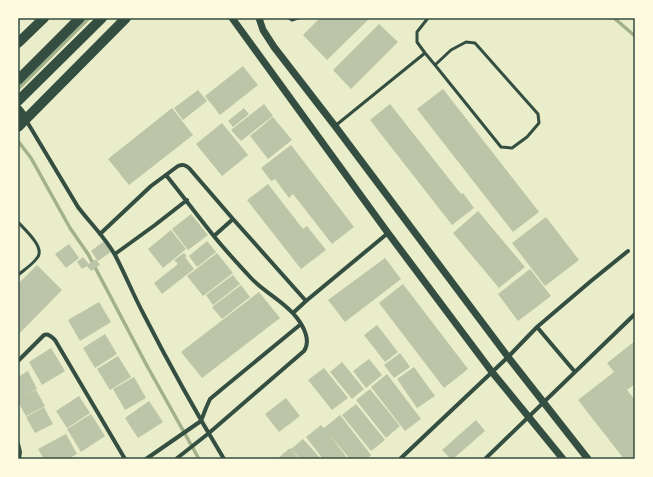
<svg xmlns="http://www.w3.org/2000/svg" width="653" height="477" font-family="Mulish,sans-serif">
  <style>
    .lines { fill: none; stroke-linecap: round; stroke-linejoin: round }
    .stream { stroke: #a3b18a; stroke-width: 3.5 }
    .building { fill: #bcc5a7 }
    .service { stroke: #344e41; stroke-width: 3 }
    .minor { stroke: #344e41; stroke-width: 4 }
    .tertiary { stroke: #344e41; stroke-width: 7 }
    .trunk { stroke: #344e41; stroke-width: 10 }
    .neatline { fill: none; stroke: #344e41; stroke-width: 1.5 }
  </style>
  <rect width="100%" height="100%" fill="#e9edc9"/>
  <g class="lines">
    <!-- stream -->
    <path class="stream" d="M614,18L635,36
      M18,89L89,18
      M18,141L31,158L70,228L88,254L146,364L199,459"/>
  </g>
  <!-- building -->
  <path class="building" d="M320,18H370L327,60L303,35Z
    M379,24L398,42L351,89L333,70Z
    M243,66L258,85L220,115L205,96Z
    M443,89L539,212L513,232L417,109Z
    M198,90L207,101L183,120L174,108Z
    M264,104L273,116L241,141L231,130Z
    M390,104L461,194L463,193L474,208L452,225L370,120Z
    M172,108L193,135L129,185L108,159Z
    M244,108L249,114L233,127L228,121Z
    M273,117L292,140L268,159L250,136Z
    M222,123L248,155L222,176L196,144Z
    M291,145L354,227L332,244L293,194L289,198L275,179L271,181L261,168Z
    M268,184L303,229L307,226L326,250L301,269L247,200Z
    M478,211L525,267L499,288L453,233Z
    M191,214L208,235L188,250L172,229Z
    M546,217L579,260L545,286L512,243Z
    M171,230L186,249L163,268L148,249Z
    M104,241L111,252L98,261L91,251Z
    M207,241L216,252L197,267L189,256Z
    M69,244L79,258L66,268L55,254Z
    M184,253L187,256L185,257L194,269L162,294L154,283L178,264L174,260Z
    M217,253L233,273L203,296L187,276Z
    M83,257L89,264L96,259L100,265L91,271L87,266L82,269L77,262Z
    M385,258L401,279L345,322L328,300Z
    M37,265L62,290L18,335V284Z
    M530,269L551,296L518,321L498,294Z
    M233,275L240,284L213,305L206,295Z
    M403,284L468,369L444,388L379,303Z
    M241,285L250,297L222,319L212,307Z
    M259,292L280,318L202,378L181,352Z
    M99,302L111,322L80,341L68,320Z
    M377,325L398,352L385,362L364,335Z
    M105,334L117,354L95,368L83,348Z
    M635,341V384L627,390L635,400V459H624L578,400L614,372L607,363Z
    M51,348L65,371L42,385L29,362Z
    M400,353L410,367L394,378L384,365Z
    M118,356L131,377L110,390L97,369Z
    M369,359L382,375L366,388L353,371Z
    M342,362L364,389L352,399L330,372Z
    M414,367L435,396L417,408L397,379Z
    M324,368L348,398L332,410L308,380Z
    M28,371L37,389L24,396L36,390L45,406L26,416L18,402V377Z
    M387,374L421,419L405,431L371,387Z
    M134,377L146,398L125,410L113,389Z
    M370,389L400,426L386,438L356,400Z
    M79,396L90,413L67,428L56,411Z
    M286,398L300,416L279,432L265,414Z
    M149,401L163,422L138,438L125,418Z
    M356,404L385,440L371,451L342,415Z
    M44,407L53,424L35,433L26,417Z
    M91,414L105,436L81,452L67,429Z
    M340,415L371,455L367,459H350L328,433L348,459H323L306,437L321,425L324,428Z
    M476,420L485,431L453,459H451L442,450Z
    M66,434L77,454L68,459H44L38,449Z
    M303,439L321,459H300L291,449Z
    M290,448L299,459H277Z"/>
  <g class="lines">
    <!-- service -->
    <path class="service" d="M289,18L292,20L298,18
      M425,53L417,42V32L428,18
      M335,126L425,53L435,65L501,147L512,148L527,137L539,123L538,114L475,43L466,42L451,50L435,65
      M18,222C25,230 46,248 37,258C32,265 24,270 18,275"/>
    <!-- minor -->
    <path class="minor" d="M26,120L78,207C90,223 105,237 115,255C125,274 133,294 143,313C168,362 195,411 224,459
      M166,175C182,195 197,215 213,235C225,250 238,264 251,278C265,293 285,302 297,318C304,327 311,341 304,351L209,433L176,459
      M100,234L151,186L178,166C183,164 185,165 189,168L233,219L306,301
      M214,236L233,219
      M115,254L155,225L187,200
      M293,313L306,301L388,233
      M537,327L575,372
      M18,361L44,335C48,333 52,337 55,340L125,459
      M18,444L20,452L19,459
      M146,459L201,421L206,408L210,399L222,389L301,324
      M400,459L508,357L537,327L591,281L628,251
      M485,459L635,314"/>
    <!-- tertiary -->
    <path class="tertiary" d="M232,18L388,233L492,372L563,459
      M259,18L263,30L274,47L335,126L508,357L588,459"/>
    <!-- trunk -->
    <path class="trunk" d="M18,43L44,18
      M18,80L80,18
      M18,101L102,18
      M18,110L25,119
      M18,127L126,18"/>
  </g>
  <!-- border -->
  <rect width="653" height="477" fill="none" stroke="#fefae0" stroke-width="38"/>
  <rect x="19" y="19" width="615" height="439" class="neatline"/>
</svg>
